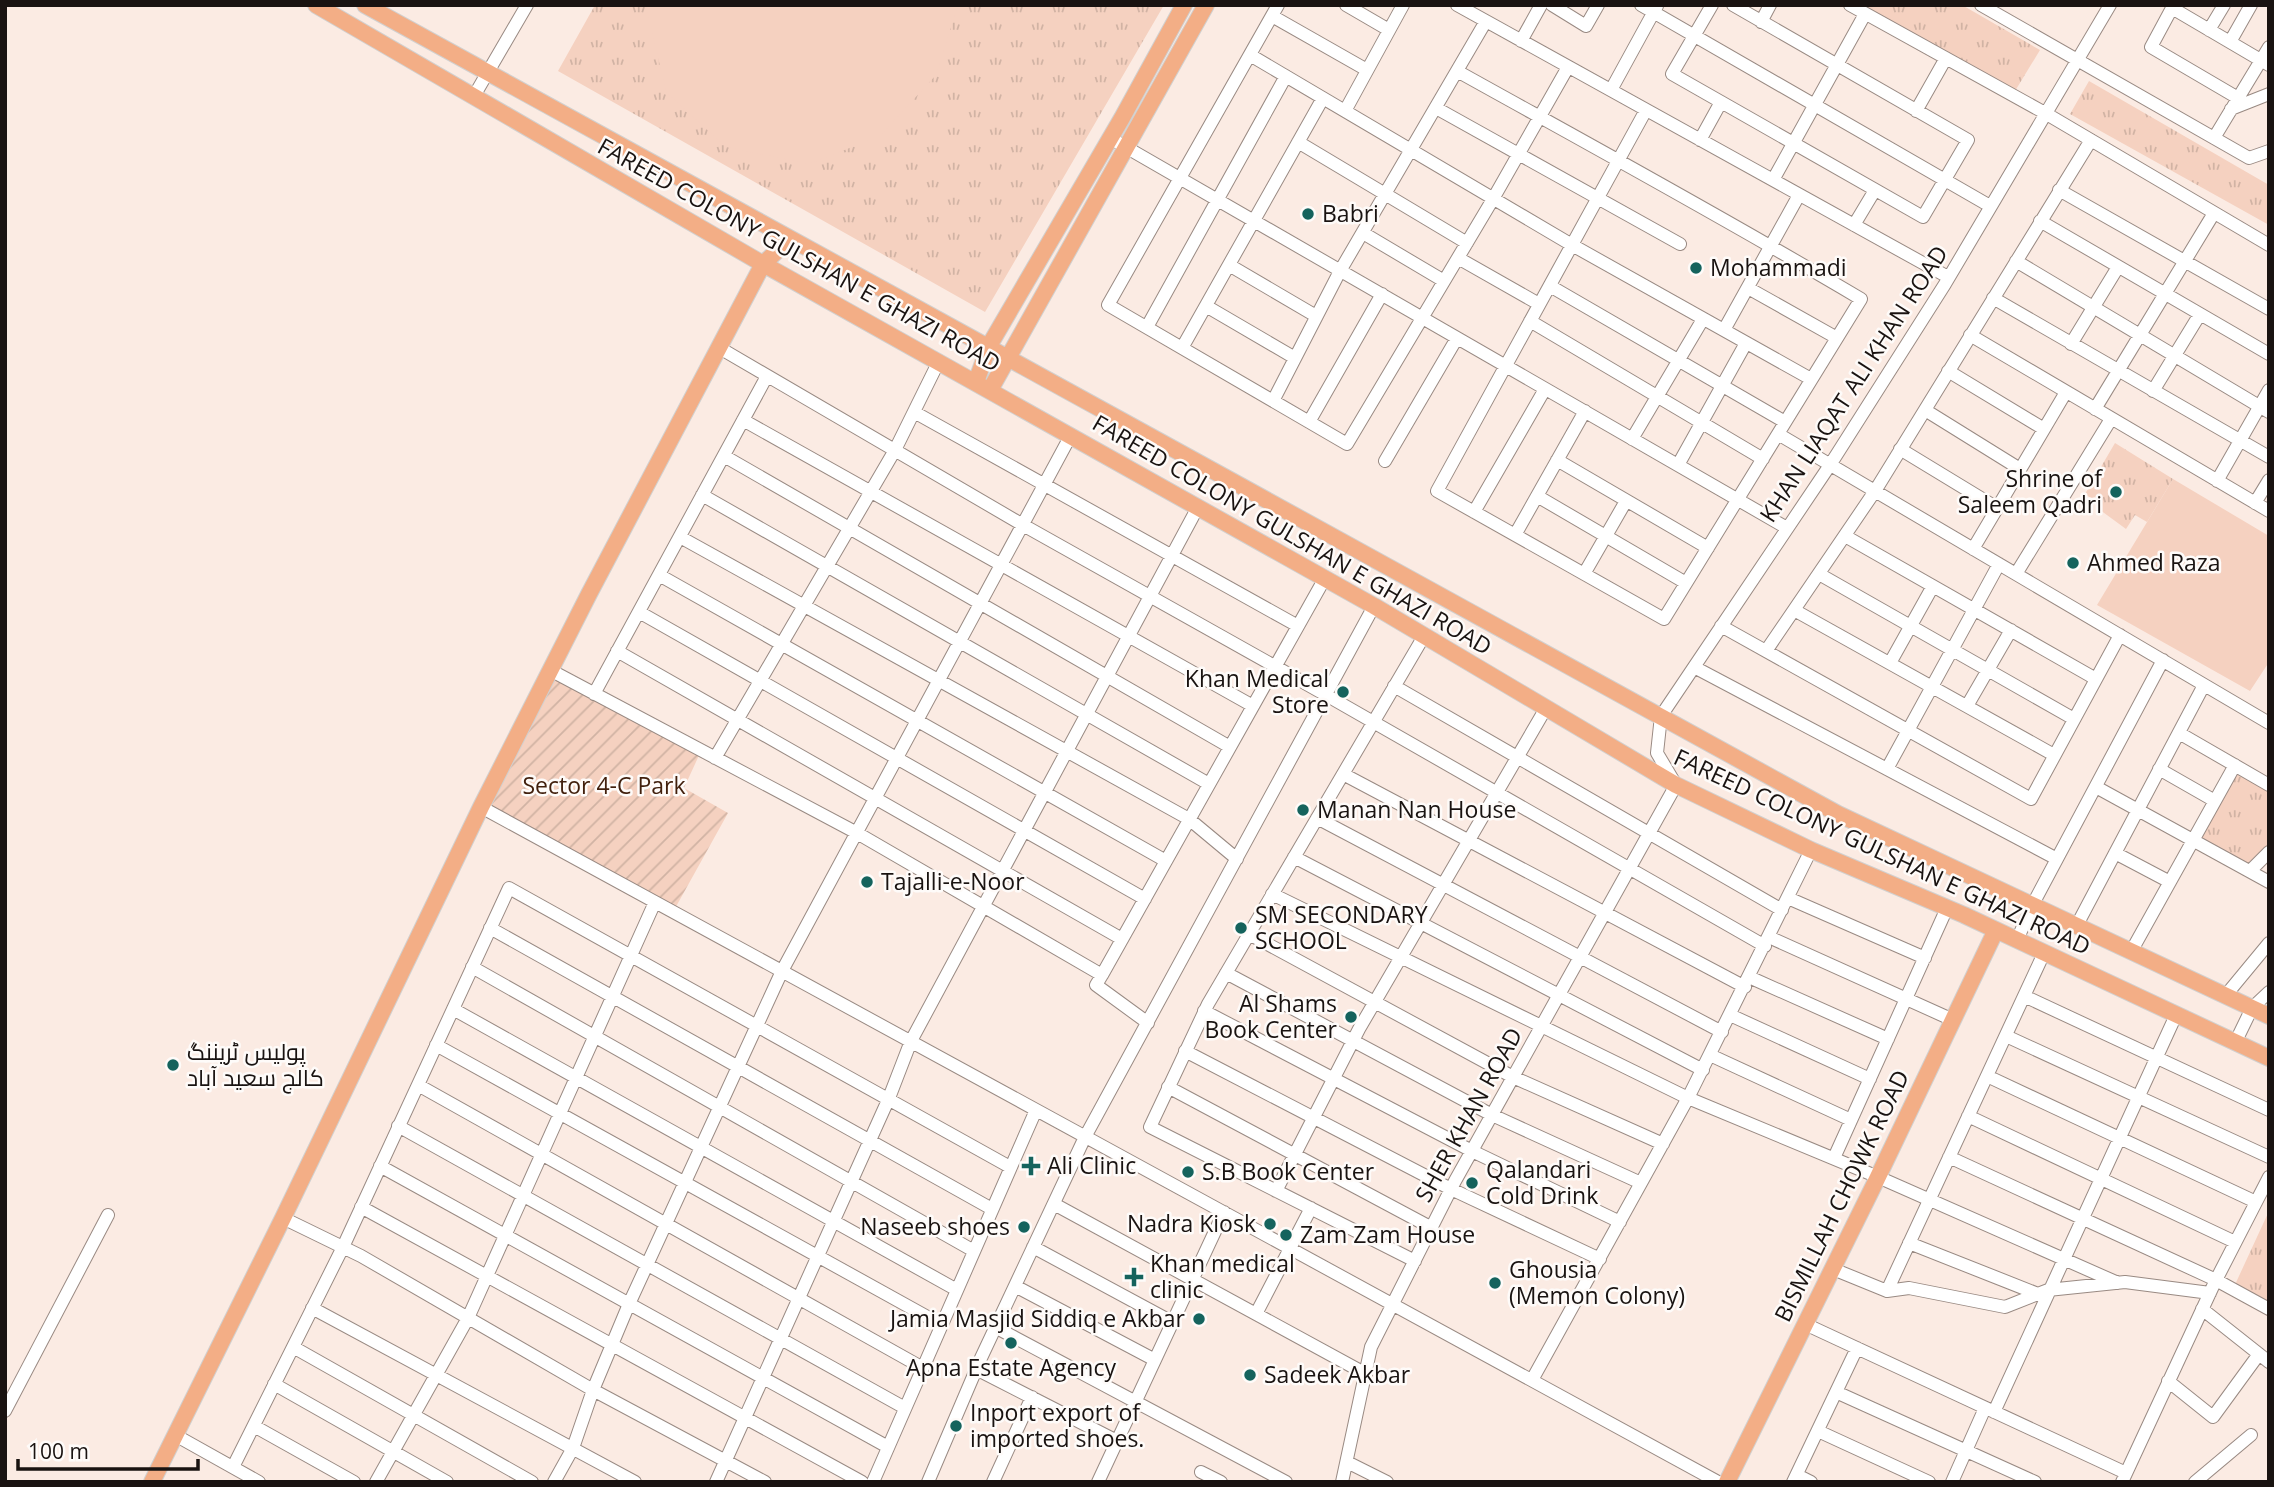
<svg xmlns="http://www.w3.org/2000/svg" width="2274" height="1487" font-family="'Open Sans',Cairo,sans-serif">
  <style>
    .grass { fill: url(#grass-tufts) }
    .garden { fill: url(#garden-furrows) }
    .pitch { fill: #f5d1c0 }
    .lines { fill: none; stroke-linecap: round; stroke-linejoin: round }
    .minor-casing { stroke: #998a83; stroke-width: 14 }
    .major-casing { stroke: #d1d0cf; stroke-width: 18 }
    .minor { stroke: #fff; stroke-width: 12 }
    .major { stroke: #f3ae86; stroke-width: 16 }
    .poi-dot { fill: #15635d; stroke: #fefbf9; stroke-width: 2.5 }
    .labels { text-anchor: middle; stroke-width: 5; stroke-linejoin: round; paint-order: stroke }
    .poi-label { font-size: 23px; fill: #191311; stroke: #fefbf9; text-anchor: start }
    .street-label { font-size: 23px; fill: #191311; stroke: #fefbf9 }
    .park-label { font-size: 23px; fill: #411f0c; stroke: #fefbf9 }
  </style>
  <defs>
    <pattern id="grass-tufts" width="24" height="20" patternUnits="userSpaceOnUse" patternTransform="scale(1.75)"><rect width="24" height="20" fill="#f5d1c0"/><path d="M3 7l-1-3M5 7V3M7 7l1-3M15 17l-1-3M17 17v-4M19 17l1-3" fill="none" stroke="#d1b3a4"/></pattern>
    <pattern id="garden-furrows" width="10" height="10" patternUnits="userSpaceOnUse" patternTransform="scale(1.75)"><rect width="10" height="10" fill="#f5d1c0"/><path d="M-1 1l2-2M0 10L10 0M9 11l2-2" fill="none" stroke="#d1b3a4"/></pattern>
  </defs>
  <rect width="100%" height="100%" fill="#fbebe3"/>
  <!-- grass -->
  <path class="grass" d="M595,5H1164L985,312L558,71Z
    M1856,5H1962L2040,50L2012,96Z
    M2089,81L2269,185V225L2070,114Z
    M2115,443L2173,479L2147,522L2135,515L2126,529L2096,507L2098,503L2085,494Z
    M2235,765L2269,785V852L2250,871L2194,840Z
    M2269,1211V1309L2233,1289Z"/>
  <!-- garden -->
  <path class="garden" d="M550,670L701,751L684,788L728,813L673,912L481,807Z"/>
  <!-- pitch -->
  <path class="pitch" d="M646,5H958L936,75L880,136L809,164L726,147L666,92Z
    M2173,479L2269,536V662L2250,691L2097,605Z"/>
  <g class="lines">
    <!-- minor casing -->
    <g class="minor-casing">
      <path id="minor" d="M1278,5L1108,305L1347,444L1493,199L1568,67
        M1346,5L1389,30
        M1457,5L1948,277
        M1552,5L1586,26L1598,5
        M1641,5L1990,206
        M1712,5L1672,74L1923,217L1968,140L1733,5
        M1850,5L2045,113L2269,245
        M1981,5L2249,158L2269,151
        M2174,5L2172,8L2269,65
        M2172,8L2151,47L2238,98
        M1272,16L1367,70
        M1761,22L1770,5
        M2209,30L2224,5
        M1521,41L1541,5
        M2230,42L2251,5
        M1250,55L1572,245L1811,379
        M1457,71C1592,146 1728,220 1861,299L1664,619L1437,491C1506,364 1576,237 1646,110
        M1611,90L1657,6
        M474,96L527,5
        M1436,108L1680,244
        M2231,109L2269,94
        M1345,111L1403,5
        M1916,111L1946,58
        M1110,138L1787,528
        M2214,138L2269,47
        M1700,140L1721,102
        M1298,142L1467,243
        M1773,180L1865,14
        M2059,190L2269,309
        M2040,221L2269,354
        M1854,225L1875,190
        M1363,233L1444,281
        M1458,258L1539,304
        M2016,261L2269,412
        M1229,265L1316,316
        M1550,286L1785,422
        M1748,288L1837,338
        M1993,298L2269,457
        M1206,306L1295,358
        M1530,321L1763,459
        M1147,327L1286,76
        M1724,330L1799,195
        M1970,335L2269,511
        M2071,344L2118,267
        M718,347L1023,525L1326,695L1765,946
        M1182,348L1323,98
        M1948,371L2044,429
        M2153,391L2200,314
        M1273,401L1340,271L1486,21
        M2095,409L2214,213
        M1925,410L2020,469
        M914,412L1298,626
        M743,420L1253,706
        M1309,422L1382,294
        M1778,434L2269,723
        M1632,439L1703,319
        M1900,449L1997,508
        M724,456L1230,747
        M1557,460L1708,548
        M1385,461L1457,338
        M1678,465L1746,343
        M2217,481L2269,390
        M702,495L1209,784
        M1537,496L1686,583
        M2255,503L2269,480
        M1474,512L1545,389
        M1515,535L1585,411
        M1845,536L2096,679
        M680,537L1189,819L1237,859
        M1973,549L2066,392
        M1584,574L1626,501
        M1819,574L2074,719
        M2016,574L2111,419
        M659,575L1166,861
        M1794,610L2054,755
        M639,612L1145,899
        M1721,626L2031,799L2120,635
        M617,651L1122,939
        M1766,651L1875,491L2091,140
        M1890,663L1933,586
        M1694,667L2057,859
        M550,670L857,833L1102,975L1096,985L1148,1023
        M1394,686L1782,910
        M594,694L767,376
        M1967,706L2011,630
        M2179,733L2269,785
        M715,758L895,450L939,361
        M1887,769L1999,564
        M2159,769L2215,801
        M1343,774L1745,987
        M2096,787L2269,882
        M481,807L1718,1482
        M1317,818L1722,1032
        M2115,853L2170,882
        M1294,857L1703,1070
        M2250,871L2269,852
        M1272,894L1688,1098L1878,1177L2118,1283
        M1788,898L1925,958
        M2077,925L2204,685
        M490,928L992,1209
        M1249,934L1513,1077L1663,1144
        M1769,937L1953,1020
        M2017,940L2033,904L2163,660
        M2132,950L2235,765
        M472,967L974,1251
        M1226,973L1492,1115L1641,1183
        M1102,975L1325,578
        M1749,977L1888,1039
        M2226,995L2269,943
        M2024,996L2269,1110
        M453,1009L957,1290
        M1204,1011L1472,1151L1620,1222
        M1730,1015L1870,1079
        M2006,1036L2269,1157
        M2235,1043L2252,1008L2269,992
        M436,1045L942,1325
        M1185,1051L1451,1189L1600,1259
        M1710,1055L1851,1120
        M1987,1076L2256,1202
        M418,1085L923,1368
        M1168,1087L1432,1228
        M1968,1116L2235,1242
        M398,1126L905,1408
        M1949,1157L2216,1280L2269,1309
        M1834,1158L1947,908
        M380,1166L888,1447
        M1276,1191L1359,1029L1546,708
        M1054,1204L1366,1374
        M361,1207L862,1482
        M283,1218L361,1256L593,1390L765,1482
        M1909,1243L2038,1294
        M1033,1247L1172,1322
        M1415,1261L1150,1127L1208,1004L1424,636
        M1833,1269L1887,1291L1909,1288L2005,1307L2048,1290L2125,1282L2210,1293
        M1015,1286L1155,1360
        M1887,1291L2044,953
        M312,1308L635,1482
        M2202,1309L2269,1362
        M1256,1314L1311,1208
        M1805,1324L2126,1473
        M995,1327L1286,1482
        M293,1347L532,1482
        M976,1369L1117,1441
        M1532,1380L1688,1098L1811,850
        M2168,1381L2213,1417L2259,1354
        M274,1384L447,1482
        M1836,1392L2035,1482
        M5,1411L108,1215
        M1994,1412L2176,1015
        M254,1426L354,1482
        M1818,1431L1929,1482
        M175,1435L259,1482
        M1347,1462L1387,1482
        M233,1467L343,1247L509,888L1010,1167
        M1201,1472L1221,1482
        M1797,1475L1811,1482
        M376,1482L468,1318L655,902
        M554,1482L573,1448L593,1390L629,1304L782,971L1071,435
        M716,1482L889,1098L911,1041L1198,507
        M873,1482L1036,1110
        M928,1482L981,1358L1085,1137L1374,606
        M993,1482L1032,1397
        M1098,1482L1224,1212
        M1342,1482L1371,1347L1455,1181L1676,785L1657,753L1661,716L1830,465L1945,284L2110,5
        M1793,1482L1857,1348
        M1952,1482L1985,1408
        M2122,1482L2214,1284L2269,1177
        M2195,1482L2251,1435"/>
    </g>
    <!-- major casing -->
    <g class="major-casing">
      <path id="major" d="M316,5L763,264L1374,606L1676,785L1811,850L1964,915L2269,1058
        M365,5L1838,814L2269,1016
        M976,382L989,346L1122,118L1184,5
        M990,390L1206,5
        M152,1482L283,1218L481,807L589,594L763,264L790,239
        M1727,1482L1876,1181L1996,930"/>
    </g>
    <!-- minor -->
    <use href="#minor" class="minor"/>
    <!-- major -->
    <use href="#major" class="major"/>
  </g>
  <!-- markers -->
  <g class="poi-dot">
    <circle cx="1308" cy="214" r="7"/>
    <circle cx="1696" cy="268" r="7"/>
    <circle cx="2116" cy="492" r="7"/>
    <circle cx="2073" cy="563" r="7"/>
    <circle cx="1343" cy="692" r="7"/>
    <circle cx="1303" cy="810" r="7"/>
    <circle cx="867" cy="882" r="7"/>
    <circle cx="1241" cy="928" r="7"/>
    <circle cx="1351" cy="1017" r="7"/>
    <circle cx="173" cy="1065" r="7"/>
    <path d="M1027.5 1155.5h7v7h7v7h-7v7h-7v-7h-7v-7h7z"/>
    <circle cx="1188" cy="1172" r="7"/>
    <circle cx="1472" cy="1183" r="7"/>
    <circle cx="1270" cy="1224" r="7"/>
    <circle cx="1024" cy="1227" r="7"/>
    <circle cx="1286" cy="1235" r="7"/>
    <path d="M1130.5 1266.5h7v7h7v7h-7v7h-7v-7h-7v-7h7z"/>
    <circle cx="1495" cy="1283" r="7"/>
    <circle cx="1199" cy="1319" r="7"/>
    <circle cx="1011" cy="1343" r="7"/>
    <circle cx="1250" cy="1375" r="7"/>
    <circle cx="956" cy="1426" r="7"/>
  </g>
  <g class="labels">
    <!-- poi labels -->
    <g class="poi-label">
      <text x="1322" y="222">Babri</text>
      <text x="1710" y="276">Mohammadi</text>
      <text x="2102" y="487" text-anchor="end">Shrine of<tspan x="2102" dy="26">Saleem Qadri</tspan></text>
      <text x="2087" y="571">Ahmed Raza</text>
      <text x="1329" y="687" text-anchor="end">Khan Medical<tspan x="1329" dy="26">Store</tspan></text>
      <text x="1317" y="818">Manan Nan House</text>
      <text x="881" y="890">Tajalli-e-Noor</text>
      <text x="1255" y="923">SM SECONDARY<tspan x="1255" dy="26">SCHOOL</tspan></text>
      <text x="1337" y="1012" text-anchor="end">Al Shams<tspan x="1337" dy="26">Book Center</tspan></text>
      <text x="187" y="1060">پولیس ٹریننگ<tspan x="187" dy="26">کالج سعید آباد</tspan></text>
      <text x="1047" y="1174">Ali Clinic</text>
      <text x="1486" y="1178">Qalandari<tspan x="1486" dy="26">Cold Drink</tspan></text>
      <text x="1202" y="1180">S.B Book Center</text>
      <text x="1256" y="1232" text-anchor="end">Nadra Kiosk</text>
      <text x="1010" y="1235" text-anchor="end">Naseeb shoes</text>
      <text x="1300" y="1243">Zam Zam House</text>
      <text x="1150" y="1272">Khan medical<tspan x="1150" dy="26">clinic</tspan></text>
      <text x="1509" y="1278">Ghousia<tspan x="1509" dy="26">(Memon Colony)</tspan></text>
      <text x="1185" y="1327" text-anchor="end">Jamia Masjid Siddiq e Akbar</text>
      <text x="1011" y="1376" text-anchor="middle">Apna Estate Agency</text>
      <text x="1264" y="1383">Sadeek Akbar</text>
      <text x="970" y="1421">Inport export of<tspan x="970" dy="26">imported shoes.</tspan></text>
    </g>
    <!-- street labels -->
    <g class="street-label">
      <text transform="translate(799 255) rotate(29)" y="8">FAREED COLONY GULSHAN E GHAZI ROAD</text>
      <text transform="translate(1854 384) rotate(-57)" y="8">KHAN LIAQAT ALI KHAN ROAD</text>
      <text transform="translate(1292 535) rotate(30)" y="8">FAREED COLONY GULSHAN E GHAZI ROAD</text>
      <text transform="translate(1882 852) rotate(25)" y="8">FAREED COLONY GULSHAN E GHAZI ROAD</text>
      <text transform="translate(1469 1115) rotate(-61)" y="8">SHER KHAN ROAD</text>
      <text transform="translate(1842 1196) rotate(-64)" y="8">BISMILLAH CHOWK ROAD</text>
    </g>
    <!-- park labels -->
    <g class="park-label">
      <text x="604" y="794">Sector 4-C Park</text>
    </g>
  </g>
  <!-- border -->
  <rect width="2274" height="1487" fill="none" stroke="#191311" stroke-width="14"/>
  <!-- scale -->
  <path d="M18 1459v10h180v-10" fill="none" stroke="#191311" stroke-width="3.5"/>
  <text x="28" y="1459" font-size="21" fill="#191311" stroke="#fefbf9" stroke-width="5" paint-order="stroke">100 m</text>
</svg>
